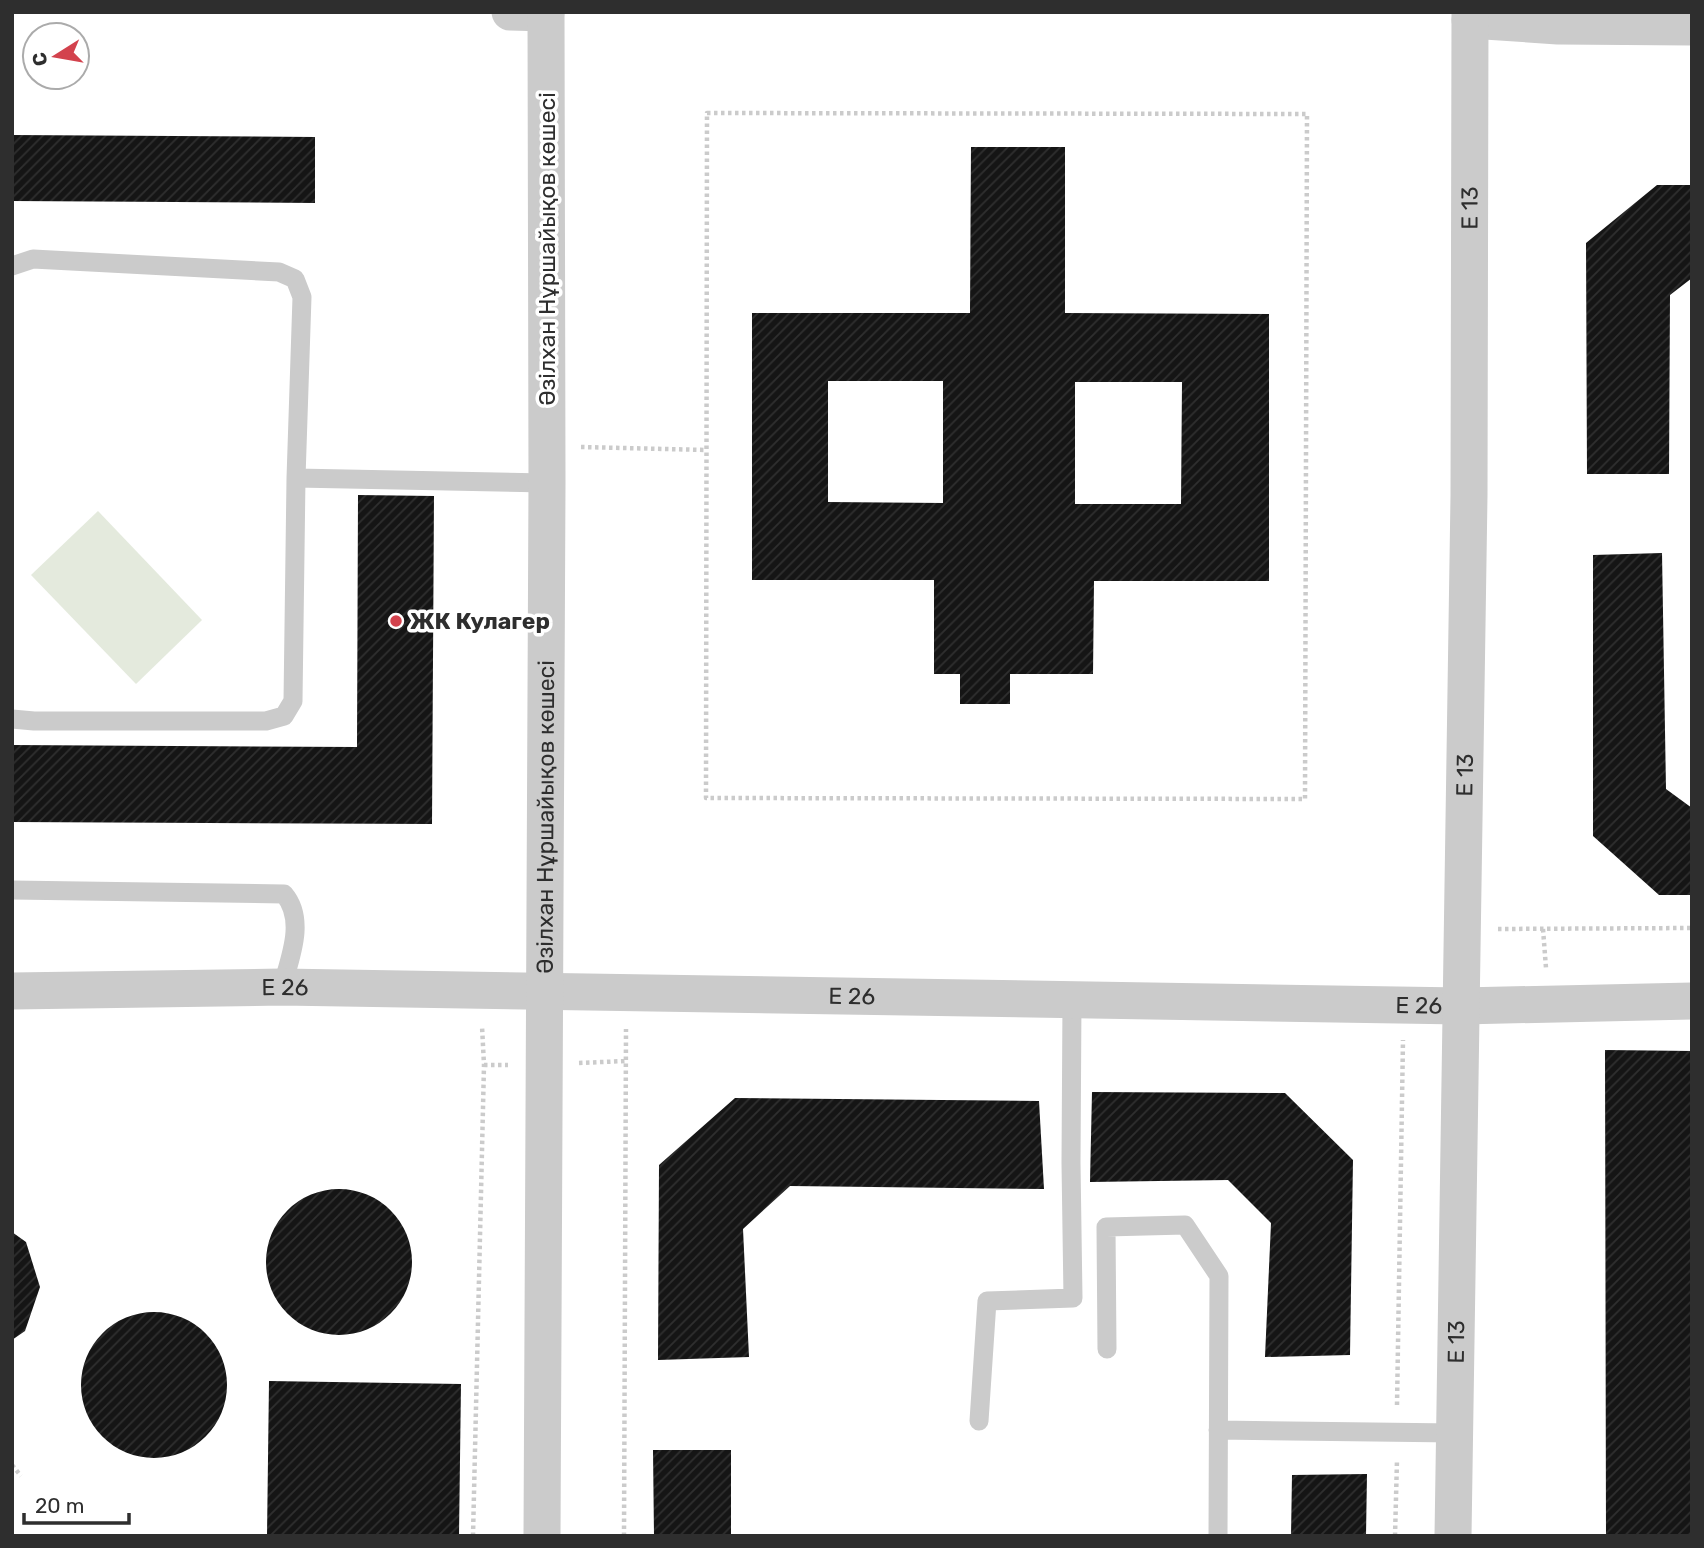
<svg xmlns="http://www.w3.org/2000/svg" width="1704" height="1548" font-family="Rubik,sans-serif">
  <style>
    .garden { fill: #e4eadd }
    .building { fill: url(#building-hatch); fill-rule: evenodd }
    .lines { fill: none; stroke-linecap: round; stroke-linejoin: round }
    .path { stroke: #cbcbcb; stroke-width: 4.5; stroke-dasharray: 3.5 3.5; stroke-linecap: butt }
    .service { stroke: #cbcbcb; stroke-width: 19 }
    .minor { stroke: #cbcbcb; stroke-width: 37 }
    .poi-dot { fill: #d3424d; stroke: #fff; stroke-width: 2.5 }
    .labels { text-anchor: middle; stroke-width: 7; stroke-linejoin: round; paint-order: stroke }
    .street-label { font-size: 23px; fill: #2e2e2e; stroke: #fff }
    .poi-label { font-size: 23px; font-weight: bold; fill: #2e2e2e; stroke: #fff; text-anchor: start }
  </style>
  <defs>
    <pattern id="building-hatch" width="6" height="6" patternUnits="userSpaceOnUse" patternTransform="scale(1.75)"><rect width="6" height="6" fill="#151515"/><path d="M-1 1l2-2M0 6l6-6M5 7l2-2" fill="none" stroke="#2f2f2f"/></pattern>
  </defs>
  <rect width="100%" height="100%" fill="#fff"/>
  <!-- garden -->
  <path class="garden" d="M98,511L202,620L136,684L31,575Z"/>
  <!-- building -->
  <path class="building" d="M12,135L315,137V203L12,201Z
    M971,147H1065V313L1269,314V581H1094L1093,674H1010V704H960V674H934V580H752V313H970ZM828,381H943V503L828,502ZM1075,382H1182L1181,504H1075Z
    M1657,185H1692V278L1670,295L1669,474H1587L1586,243Z
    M358,495L434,496L432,824L12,822V745L357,747Z
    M1662,553L1666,789L1692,808V895H1659L1593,836V555Z
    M1605,1050L1692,1051V1536H1606Z
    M1092,1092L1285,1093L1353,1160L1350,1355L1265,1357L1271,1223L1228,1180L1090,1182Z
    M735,1098L1039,1101L1044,1189L790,1186L743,1229L749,1357L658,1360L659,1165Z
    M266 1262a73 73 0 1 1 146 0a73 73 0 1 1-146 0Z
    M12,1232L26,1242L40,1287L25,1331L12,1340Z
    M81 1385a73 73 0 1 1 146 0a73 73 0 1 1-146 0Z
    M269,1381L461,1384L459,1536H267Z
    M653,1450H731V1536H654Z
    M1367,1474L1366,1536H1291L1292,1475Z"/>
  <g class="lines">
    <!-- path -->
    <path class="path" d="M707,113L1307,114L1305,799L706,798Z
      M581,447L706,450
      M1498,929L1692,928
      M1543,929L1546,968
      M579,1063L625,1061
      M484,1065H508
      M1397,1405L1403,1040
      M12,1465L21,1476
      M473,1536L484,1065L482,1026
      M624,1536L626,1029
      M1395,1536L1397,1460"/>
    <!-- service -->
    <path class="service" d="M12,266L33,259L279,272L295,279L302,297L296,478L293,701L284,716L266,721H34L12,719
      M296,478L547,483
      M12,890L284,894C306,920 290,958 282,987
      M1107,1349L1106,1227L1185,1225L1219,1276L1218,1536
      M979,1421L987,1301L1073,1298L1071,1163L1072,1000
      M1218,1430L1455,1433"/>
    <!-- minor -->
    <g class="minor">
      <path d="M510,12L546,13"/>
      <path d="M1470,20L1558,26L1692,27"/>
      <path id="s1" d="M12,991L282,987L1462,1006L1692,1001"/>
      <path id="s2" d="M542,1536L547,483L546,12"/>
      <path id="s3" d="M1453,1536L1469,495L1470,12"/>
    </g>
  </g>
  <!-- markers -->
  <circle class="poi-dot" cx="396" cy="621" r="7"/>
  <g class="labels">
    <!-- street labels -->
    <g class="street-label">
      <text dy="8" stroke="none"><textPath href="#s3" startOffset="1328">E 13</textPath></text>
      <text transform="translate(547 249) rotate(-90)" y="8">Әзілхан Нұршайықов көшесі</text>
      <text dy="8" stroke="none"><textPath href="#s3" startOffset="761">E 13</textPath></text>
      <text dy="8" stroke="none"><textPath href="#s2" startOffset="719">Әзілхан Нұршайықов көшесі</textPath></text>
      <text dy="8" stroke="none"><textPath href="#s1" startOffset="273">E 26</textPath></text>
      <text dy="8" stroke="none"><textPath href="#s1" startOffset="840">E 26</textPath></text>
      <text dy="8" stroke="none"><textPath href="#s1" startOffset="1407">E 26</textPath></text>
      <text dy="8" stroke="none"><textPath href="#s3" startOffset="194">E 13</textPath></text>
    </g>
    <!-- poi labels -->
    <g class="poi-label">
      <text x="410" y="629">ЖК Кулагер</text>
    </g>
  </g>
  <!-- border -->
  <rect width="1704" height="1548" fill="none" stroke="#2e2e2e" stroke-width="28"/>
  <!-- north arrow -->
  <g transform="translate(56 56) rotate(259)"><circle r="33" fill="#ffffff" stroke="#ababab" stroke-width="2"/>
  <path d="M0-5L12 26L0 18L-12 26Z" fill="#d3424d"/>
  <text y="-10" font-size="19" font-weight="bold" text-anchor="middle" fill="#2e2e2e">С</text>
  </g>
  <!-- scale -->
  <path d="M24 1513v10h105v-10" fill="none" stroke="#2e2e2e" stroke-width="3.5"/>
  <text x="35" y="1513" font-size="21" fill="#2e2e2e" stroke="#ffffff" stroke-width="5" paint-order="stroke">20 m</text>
</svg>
